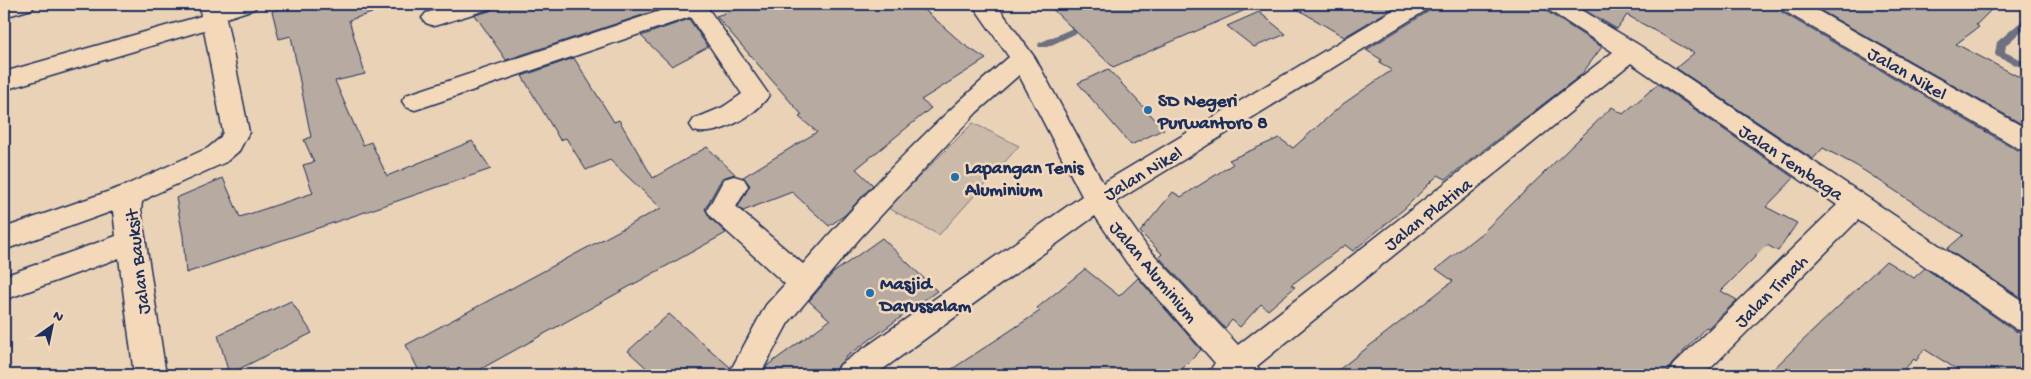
<svg xmlns="http://www.w3.org/2000/svg" width="2031" height="379" font-family="'Gochi Hand',sans-serif">
  <style>
    .green { fill: #ccbaa9; stroke: #747484 }
    .lines { fill: none; stroke-linecap: round; stroke-linejoin: round }
    .stream { fill: #6d6f80; fill-rule: evenodd }
    .building { fill: #b7aaa1; stroke: #1b2f5e }
    .street-casing { stroke: #1b2f5e; stroke-width: 3 }
    .street { fill: #f3d9ba; fill-rule: evenodd }
    .poi-dot { fill: #1f6fb2; stroke: #f3d9ba; stroke-width: 2 }
    .labels { text-anchor: middle; stroke-width: 5; stroke-linejoin: round; paint-order: stroke }
    .street-label { font-size: 19px; fill: #1b2f5e; stroke: #f3d9ba }
    .poi-label { font-size: 19px; font-weight: bold; fill: #1b2f5e; stroke: #f3d9ba; text-anchor: start }
  </style>
  <rect width="100%" height="100%" fill="#ead2b6"/>
  <filter id="ink" filterUnits="userSpaceOnUse"><feTurbulence type="fractalNoise" baseFrequency=".02" numOctaves="2"/><feDisplacementMap in="SourceGraphic" scale="10" xChannelSelector="R" yChannelSelector="G"/><feConvolveMatrix kernelMatrix="1 2 1 2 8 2 1 2 1" color-interpolation-filters="sRGB"/></filter>
  <g filter="url(#ink)">
    <!-- green -->
    <path class="green" d="M973,123L1019,146L939,235L888,208Z"/>
    <g class="lines">
      <!-- stream -->
      <path class="stream" d="M2027,18V26L2006,45L2005,52L2027,63V70L1996,56L1995,54L1997,42L2024,19Z
        M1089,21L1094,24L1092,26L1047,47H1039L1038,45L1039,43Z"/>
    </g>
    <!-- building -->
    <path class="building" d="M284,4H370L372,13L349,20L365,74L335,81L363,145L371,142L387,176L472,141L491,169L186,273L183,236L176,198L223,178L240,217L313,193L303,165L314,162L304,140L311,137L291,36L279,39L272,11L285,7Z
      M495,4H676L506,60L475,15L490,11Z
      M753,4H849L856,10L871,4H918L963,44L986,59L921,100L931,108L856,169L873,185L845,215L829,226L792,192L743,211L738,207L750,185L743,177L817,132L799,117L802,115L716,16Z
      M1047,4H1259L1113,67Z
      M1289,4H1400L1344,37Z
      M1434,4H1541L1546,11L1602,47L1581,75L1446,179L1438,175L1404,209L1353,251L1345,245L1291,285L1295,287L1268,310L1261,304L1240,327L1232,320L1225,328L1159,257L1162,254L1140,232L1173,192L1181,197L1233,164L1229,160L1279,138L1293,148L1343,104L1392,70L1379,62L1382,60L1366,50L1429,11Z
      M1574,4H1775L1780,11L2017,150L2027,152V302L1947,249L1963,235L1857,166L1823,148L1813,159L1676,68L1694,53L1627,15L1617,29Z
      M1809,4H1997L1976,25L1979,27L1956,44L2027,81V127Z
      M1259,12L1286,34L1254,47L1227,26Z
      M689,19L708,47L672,66L641,36Z
      M574,58L614,122L619,120L653,178L707,147L735,174L722,178L705,209L710,218L726,233L470,375H421L406,345L661,208L610,160L586,170L566,138L560,140L522,76Z
      M1108,69L1164,129L1131,145L1078,83Z
      M1658,84L1794,178L1766,207L1797,223L1778,251L1767,245L1721,291L1737,300L1708,328L1706,327L1672,364L1665,375H1332L1453,281L1436,269L1483,232L1612,107L1623,114Z
      M882,238L937,291L846,357L830,375H762L768,365L830,320L809,301L833,273Z
      M1886,261L1914,278L1925,268L2015,331L2027,334V375H1966L1924,349L1916,361L1914,359L1899,375H1767Z
      M1085,269L1119,296L1138,278L1201,350L1176,375H943L1040,311L1037,308Z
      M291,301L312,333L229,374L218,335Z
      M669,314L730,367L726,375H654L628,351Z"/>
    <g class="lines">
      <!-- street casing -->
      <g class="street-casing">
        <path id="street" d="M4,4H36L32,9L4,17Z
          M199,4H258L254,9L226,18L249,132L239,151L226,162L153,195L142,202L141,210L166,375H134L119,258L4,300V276L116,236L113,211L4,250V228L124,186L208,148L220,138L223,132L204,30L4,90V72L201,16Z
          M456,4H493L489,9L434,26L426,23L422,18L426,13Z
          M681,4H709L707,7L769,95C757,115 717,138 694,131L690,125L694,119L723,107L742,94L690,17L424,107L415,110L406,107L402,101L406,95Z
          M972,4H996L1035,58L1103,183L1403,4H1432L1428,9L1115,202L1147,247L1238,345L1613,52L1547,9L1543,4H1571L1639,45L2027,304V332L2016,329L1858,220L1704,375H1668L1673,365L1837,205L1631,63L1257,366L1262,375H1207L1215,363L1127,263L1095,216L875,375H835L840,365L1082,196L1019,75L977,112L860,238L788,323L760,375H728L766,305L785,284L711,217L707,210L724,179L734,176L744,179L748,186L736,207L803,264C867,191 935,120 1009,57Z
          M1777,4H1806L2027,129V150L2018,148L1781,9Z"/>
      </g>
      <!-- street -->
      <use href="#street" class="street"/>
    </g>
  </g>
  <!-- markers -->
  <g class="poi-dot">
    <circle cx="1148" cy="110" r="5"/>
    <circle cx="955" cy="177" r="5"/>
    <circle cx="870" cy="293" r="5"/>
  </g>
  <g class="labels">
    <!-- street labels -->
    <g class="street-label">
      <text transform="translate(1908 72) rotate(30)" y="7">Jalan Nikel</text>
      <text transform="translate(1792 161) rotate(34)" y="7">Jalan Tembaga</text>
      <text transform="translate(1142 172) rotate(-31)" y="7">Jalan Nikel</text>
      <text transform="translate(1427 213) rotate(-38)" y="7">Jalan Platina</text>
      <text transform="translate(136 262) rotate(-97)" y="7">Jalan Bauksit</text>
      <text transform="translate(1155 271) rotate(50)" y="7">Jalan Aluminium</text>
      <text transform="translate(1770 290) rotate(-45)" y="7">Jalan Timah</text>
    </g>
    <!-- poi labels -->
    <g class="poi-label">
      <text x="1158" y="106">SD Negeri<tspan x="1158" dy="22">Purwantoro 8</tspan></text>
      <text x="965" y="173">Lapangan Tenis<tspan x="965" dy="22">Aluminium</tspan></text>
      <text x="880" y="289">Masjid<tspan x="880" dy="22">Darussalam</tspan></text>
    </g>
  </g>
  <!-- margin -->
  <rect width="2031" height="379" fill="none" stroke="#f3d9ba" stroke-width="20"/>
  <rect x="10" y="10" width="2011" height="359" fill="none" stroke="#1b2f5e" stroke-width="2" filter="url(#ink)"/>
  <!-- north arrow -->
  <g transform="translate(52 326) rotate(33)" stroke="#f3d9ba" stroke-width="4" paint-order="stroke">
  <path d="M0-4L9 19L0 12L-9 19Z" fill="#1b2f5e"/>
  <text y="-8" font-size="14" font-weight="bold" text-anchor="middle" fill="#1b2f5e">N</text>
  </g>
</svg>
